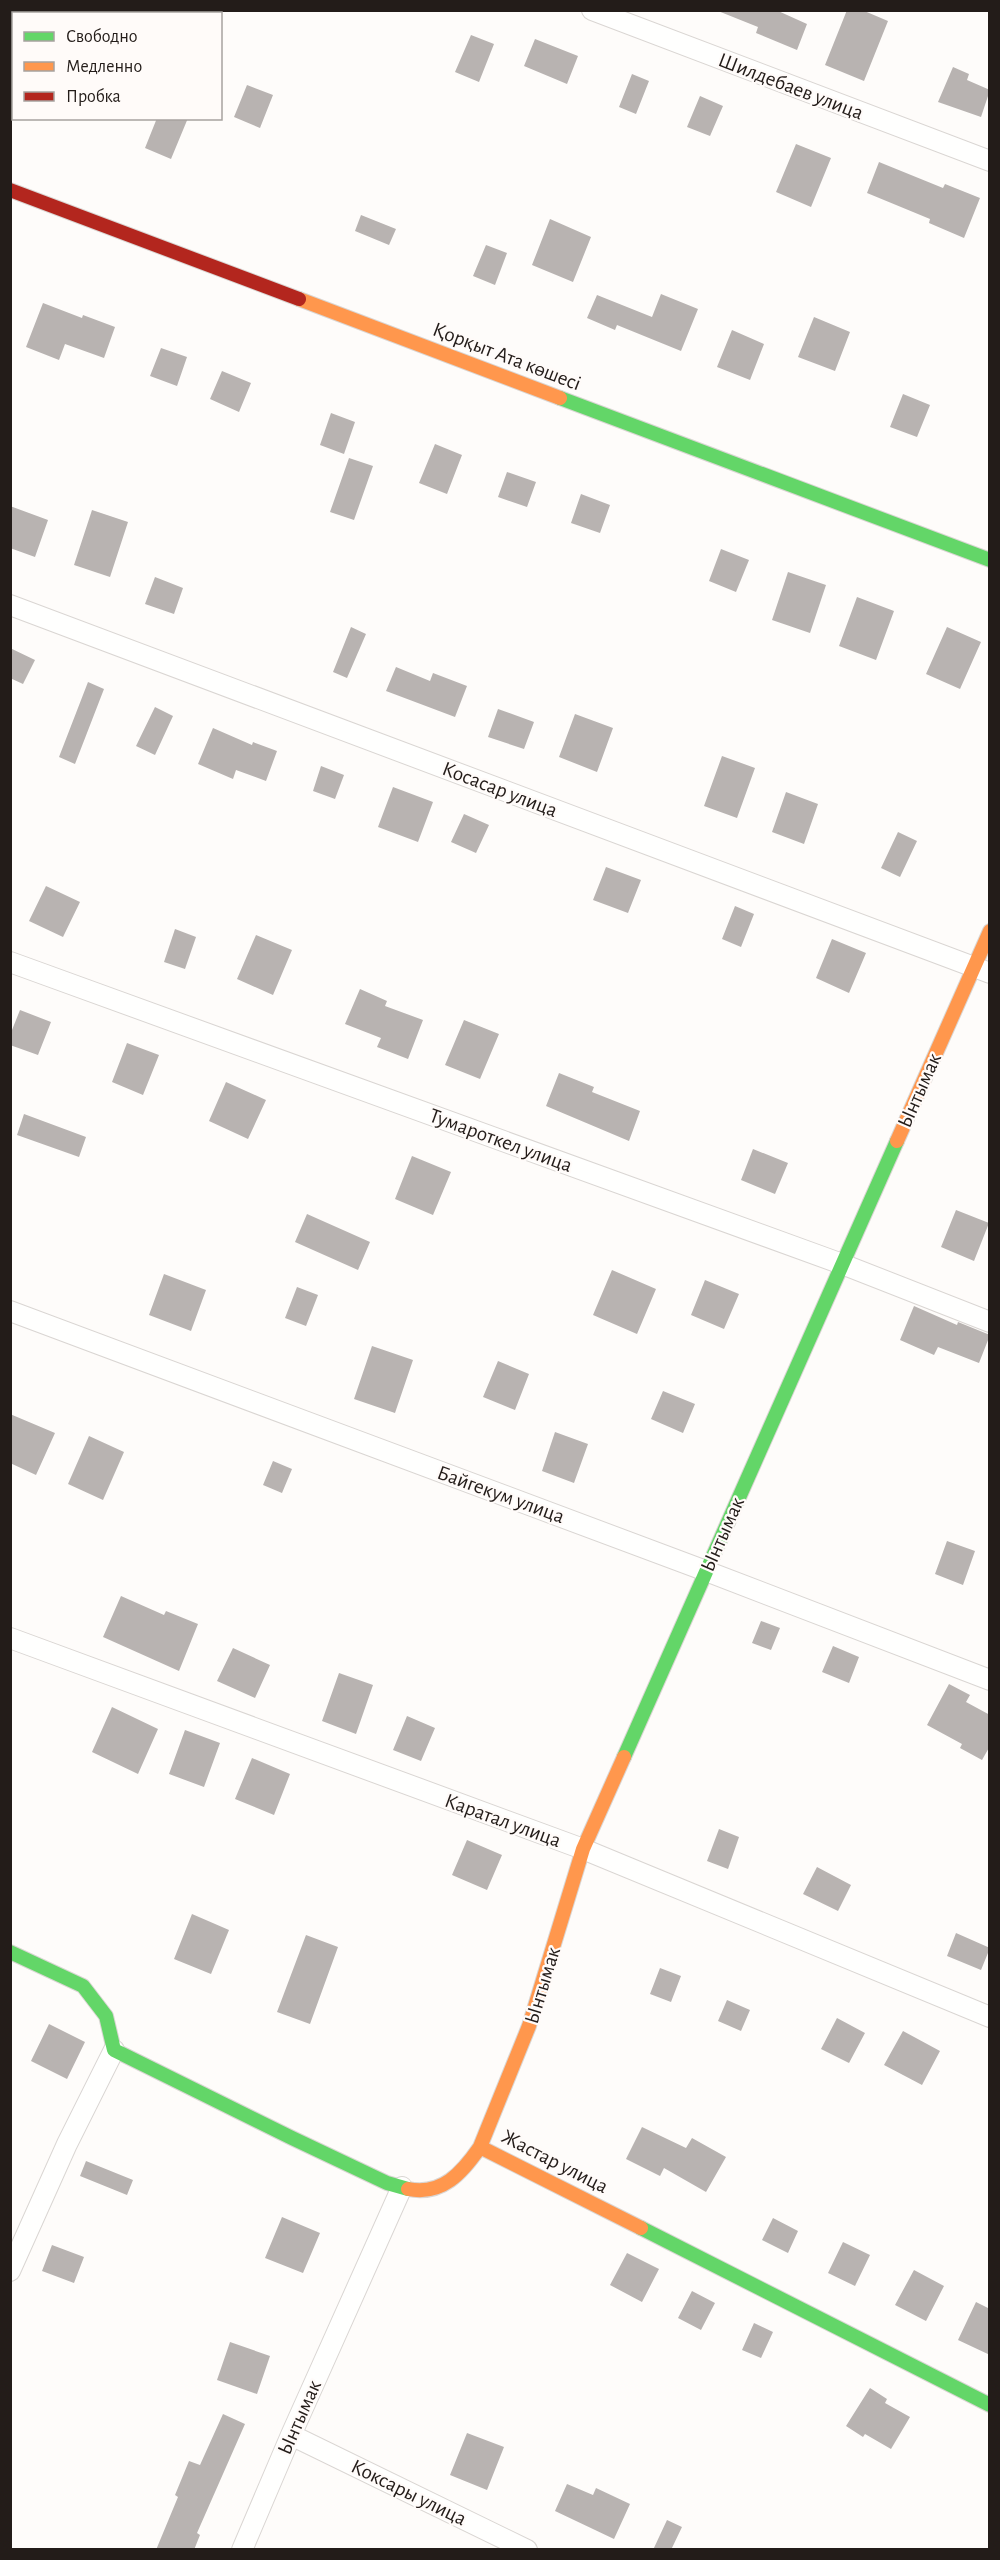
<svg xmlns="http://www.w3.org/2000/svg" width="1000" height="2560" font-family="'Alegreya Sans',sans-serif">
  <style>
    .building { fill: #b8b3b1 }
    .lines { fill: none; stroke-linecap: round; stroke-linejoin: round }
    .street-casing { stroke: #dad6d3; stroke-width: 22 }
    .fast-casing { stroke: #dad6d3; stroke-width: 16 }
    .slow-casing { stroke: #dad6d3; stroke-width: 16 }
    .jam-casing { stroke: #dad6d3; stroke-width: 16 }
    .street { stroke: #fffffe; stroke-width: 20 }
    .fast { stroke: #63d668; stroke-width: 14 }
    .slow { stroke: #ff974d; stroke-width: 14 }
    .jam { stroke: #b3261e; stroke-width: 14 }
    .labels { text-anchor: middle; stroke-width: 4.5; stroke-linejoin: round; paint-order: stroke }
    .street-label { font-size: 21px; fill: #231c19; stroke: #fffbf9 }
  </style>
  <rect width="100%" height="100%" fill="#fefcfa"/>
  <!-- building -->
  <path class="building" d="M776,10L807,24L797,50L756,33L758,27L718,11Z
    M847,10H862L888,21L864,81L825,65Z
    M471,35L494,44L479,82L455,72Z
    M535,39L578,56L567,84L524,66Z
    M953,67L969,74L967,80L990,90L981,117L938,102Z
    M632,74L649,81L636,114L619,107Z
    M247,85L273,95L260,128L234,117Z
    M700,96L723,106L710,136L687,127Z
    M157,118H188L171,159L145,148Z
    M796,144L831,158L811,207L776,192Z
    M879,162L943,188L945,184L980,198L964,238L929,223L930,219L867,193Z
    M361,215L396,229L389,245L355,231Z
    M550,219L591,237L573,282L532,265Z
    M486,245L507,253L495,285L473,276Z
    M661,294L698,309L681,351L617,325L615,330L587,318L597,295L652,317Z
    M43,303L82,318L83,315L115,327L104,358L65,344L59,360L26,347Z
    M814,317L850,332L835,371L798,357Z
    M732,330L764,344L750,380L717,367Z
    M161,348L187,357L177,386L150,376Z
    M222,371L251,383L239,412L210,399Z
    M903,394L930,405L917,437L890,427Z
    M331,413L355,422L344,454L320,445Z
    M435,444L462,455L447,494L419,483Z
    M349,458L373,466L354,520L330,512Z
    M507,472L536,482L527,507L498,497Z
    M581,494L610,505L600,533L571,523Z
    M10,506L48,520L35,557L10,548Z
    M92,510L128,522L110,577L74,565Z
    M721,549L749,560L736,592L709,581Z
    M788,572L826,585L810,633L772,620Z
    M155,577L183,588L174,614L145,604Z
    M857,597L894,611L876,660L839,646Z
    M351,627L366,634L347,678L333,672Z
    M947,627L981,642L960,689L926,674Z
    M10,648L35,660L23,684L10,678Z
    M396,667L430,681L433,673L467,686L455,717L386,691Z
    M88,682L104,689L75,764L59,757Z
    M155,707L173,716L155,755L136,746Z
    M498,709L534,722L524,749L488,737Z
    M575,714L613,728L597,772L559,757Z
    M213,728L252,745L253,742L277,751L266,781L236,770L233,779L198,764Z
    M722,756L755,768L737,818L704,806Z
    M321,766L344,775L335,799L313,791Z
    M393,787L433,802L418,842L378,827Z
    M786,792L818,804L804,844L772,832Z
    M464,814L489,825L476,853L451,842Z
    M898,832L917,841L900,877L881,868Z
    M606,867L641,880L628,913L593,900Z
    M46,886L80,902L63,937L29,921Z
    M735,906L754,914L741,947L722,939Z
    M175,929L196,937L185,969L164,962Z
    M256,935L292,950L273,995L237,979Z
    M832,939L866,953L849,993L816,978Z
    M360,989L387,1001L385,1006L423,1020L408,1059L377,1047L381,1038L345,1024Z
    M20,1010L51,1022L38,1055L10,1045V1035Z
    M464,1020L499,1034L480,1079L445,1065Z
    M127,1043L159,1055L143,1095L112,1082Z
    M559,1073L594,1087L592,1092L640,1111L629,1141L546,1106Z
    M226,1082L266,1100L248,1139L209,1121Z
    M24,1114L86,1137L79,1157L17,1135Z
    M753,1149L788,1163L775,1194L741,1180Z
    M412,1156L451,1172L433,1215L395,1199Z
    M956,1210L989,1223L974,1261L941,1247Z
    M307,1214L370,1242L358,1270L295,1242Z
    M612,1270L656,1289L637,1334L593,1315Z
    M164,1274L206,1290L191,1331L149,1315Z
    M705,1280L739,1294L724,1329L691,1315Z
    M297,1287L318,1295L306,1326L285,1318Z
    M914,1306L957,1325L958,1322L990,1335L979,1363L938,1347L934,1355L900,1340Z
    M372,1346L413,1360L395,1413L354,1399Z
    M498,1361L529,1374L515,1410L483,1397Z
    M663,1391L695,1404L683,1433L651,1419Z
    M10,1414L55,1433L36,1475L10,1463Z
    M555,1432L588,1444L574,1483L542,1471Z
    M89,1436L124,1452L103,1500L68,1484Z
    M273,1461L292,1469L282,1493L263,1485Z
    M947,1541L975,1551L963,1585L935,1574Z
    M121,1596L164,1615L166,1611L198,1624L179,1671L103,1637Z
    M761,1621L780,1628L771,1650L752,1643Z
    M833,1646L859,1657L849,1683L822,1672Z
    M233,1648L270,1665L255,1698L217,1681Z
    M339,1673L373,1685L356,1734L322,1721Z
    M949,1684L970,1695L966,1702L990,1715V1746L982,1760L960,1748L962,1744L927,1725Z
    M112,1707L158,1729L138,1774L92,1752Z
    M407,1716L435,1728L421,1761L393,1750Z
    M185,1730L220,1743L204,1787L169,1774Z
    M252,1758L290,1774L274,1815L235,1799Z
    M719,1829L739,1837L728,1869L707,1861Z
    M467,1840L502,1855L487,1890L452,1875Z
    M817,1867L851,1885L838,1911L803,1894Z
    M192,1914L229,1930L211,1974L174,1959Z
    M956,1933L990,1948L981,1970L947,1956Z
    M306,1935L338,1947L310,2024L277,2012Z
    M660,1968L681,1976L671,2002L650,1994Z
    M727,2000L750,2010L741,2031L718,2021Z
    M837,2018L865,2033L849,2063L821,2049Z
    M49,2024L85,2042L67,2079L31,2061Z
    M903,2031L940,2051L922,2085L884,2065Z
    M642,2127L686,2148L692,2138L726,2157L706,2192L664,2168L660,2176L626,2159Z
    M86,2161L133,2180L127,2195L80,2176Z
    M282,2217L320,2233L303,2273L265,2258Z
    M773,2218L798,2231L788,2253L762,2240Z
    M843,2242L870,2255L855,2286L828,2273Z
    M52,2245L84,2257L74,2283L42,2271Z
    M627,2253L659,2269L642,2302L610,2285Z
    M914,2270L944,2286L926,2321L895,2305Z
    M692,2291L715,2303L701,2330L678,2318Z
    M976,2302L990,2309V2355L958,2340Z
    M754,2323L773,2332L761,2358L742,2350Z
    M230,2342L270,2356L257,2394L217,2380Z
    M870,2388L887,2399L885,2403L910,2417L891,2449L865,2434L863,2437L846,2426Z
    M223,2414L245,2424L197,2533L200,2535L194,2550H156L178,2497L175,2495L189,2461L200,2465Z
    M467,2433L504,2447L487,2490L450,2475Z
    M567,2484L593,2495L596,2488L630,2504L614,2539L555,2511Z
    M667,2520L682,2527L671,2550H653Z"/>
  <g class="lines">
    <!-- street casing -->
    <g class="street-casing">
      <path id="street" d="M592,10L990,161
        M10,605L990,973
        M10,962L842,1264L990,1322
        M10,1311L706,1571L990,1680
        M10,1638L583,1849L990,2017
        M10,2271L67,2144L114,2050
        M291,2435L527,2550
        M242,2550L291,2435L402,2187"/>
    </g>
    <!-- fast casing -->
    <g class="fast-casing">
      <path id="fast" d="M560,398L990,560
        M624,1757L897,1141
        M10,1952L83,1986L106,2016L114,2050L292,2138L387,2183L408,2189
        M641,2228L990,2405"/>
    </g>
    <!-- slow casing -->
    <g class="slow-casing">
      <path id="slow" d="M299,299L560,398
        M897,1141L990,931
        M480,2147L529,2026L583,1849L624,1757
        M408,2189C442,2196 462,2173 480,2147L641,2228"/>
    </g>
    <!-- jam casing -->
    <g class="jam-casing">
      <path id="jam" d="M10,190L299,299"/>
    </g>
    <!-- street -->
    <use href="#street" class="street"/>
    <!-- fast -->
    <use href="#fast" class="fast"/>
    <!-- slow -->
    <use href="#slow" class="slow"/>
    <!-- jam -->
    <use href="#jam" class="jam"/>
  </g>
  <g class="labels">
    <!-- street labels -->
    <g class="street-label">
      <text transform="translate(791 86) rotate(21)" y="7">Шилдебаев улица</text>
      <text transform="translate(507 356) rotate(21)" y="7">Қорқыт Ата көшесі</text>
      <text transform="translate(500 789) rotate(21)" y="7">Косасар улица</text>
      <text transform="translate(919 1090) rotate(-66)" y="7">Ынтымак</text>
      <text transform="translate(501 1140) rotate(20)" y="7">Тумароткел улица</text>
      <text transform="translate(501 1494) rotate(20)" y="7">Байгекум улица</text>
      <text transform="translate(722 1534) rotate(-66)" y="7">Ынтымак</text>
      <text transform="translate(503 1820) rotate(20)" y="7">Каратал улица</text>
      <text transform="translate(542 1985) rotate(-73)" y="7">Ынтымак</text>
      <text transform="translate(555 2161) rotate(27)" y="7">Жастар улица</text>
      <text transform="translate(299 2417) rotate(-66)" y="7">Ынтымак</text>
      <text transform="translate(409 2492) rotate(26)" y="7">Коксары улица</text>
    </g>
  </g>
  <!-- border -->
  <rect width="1000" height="2560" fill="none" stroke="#231c19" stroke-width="24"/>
  <!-- legend -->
  <rect x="12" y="12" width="210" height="108" fill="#fffbf9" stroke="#a7a29f" stroke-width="1.5"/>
  <rect x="24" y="32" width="30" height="9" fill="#63d668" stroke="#a7a29f" stroke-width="1.5"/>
  <text x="66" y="42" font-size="18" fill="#231c19">Свободно</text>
  <rect x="24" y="62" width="30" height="9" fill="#ff974d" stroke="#a7a29f" stroke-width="1.5"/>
  <text x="66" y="72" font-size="18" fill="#231c19">Медленно</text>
  <rect x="24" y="92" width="30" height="9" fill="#b3261e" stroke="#a7a29f" stroke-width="1.5"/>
  <text x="66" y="102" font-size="18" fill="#231c19">Пробка</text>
</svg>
